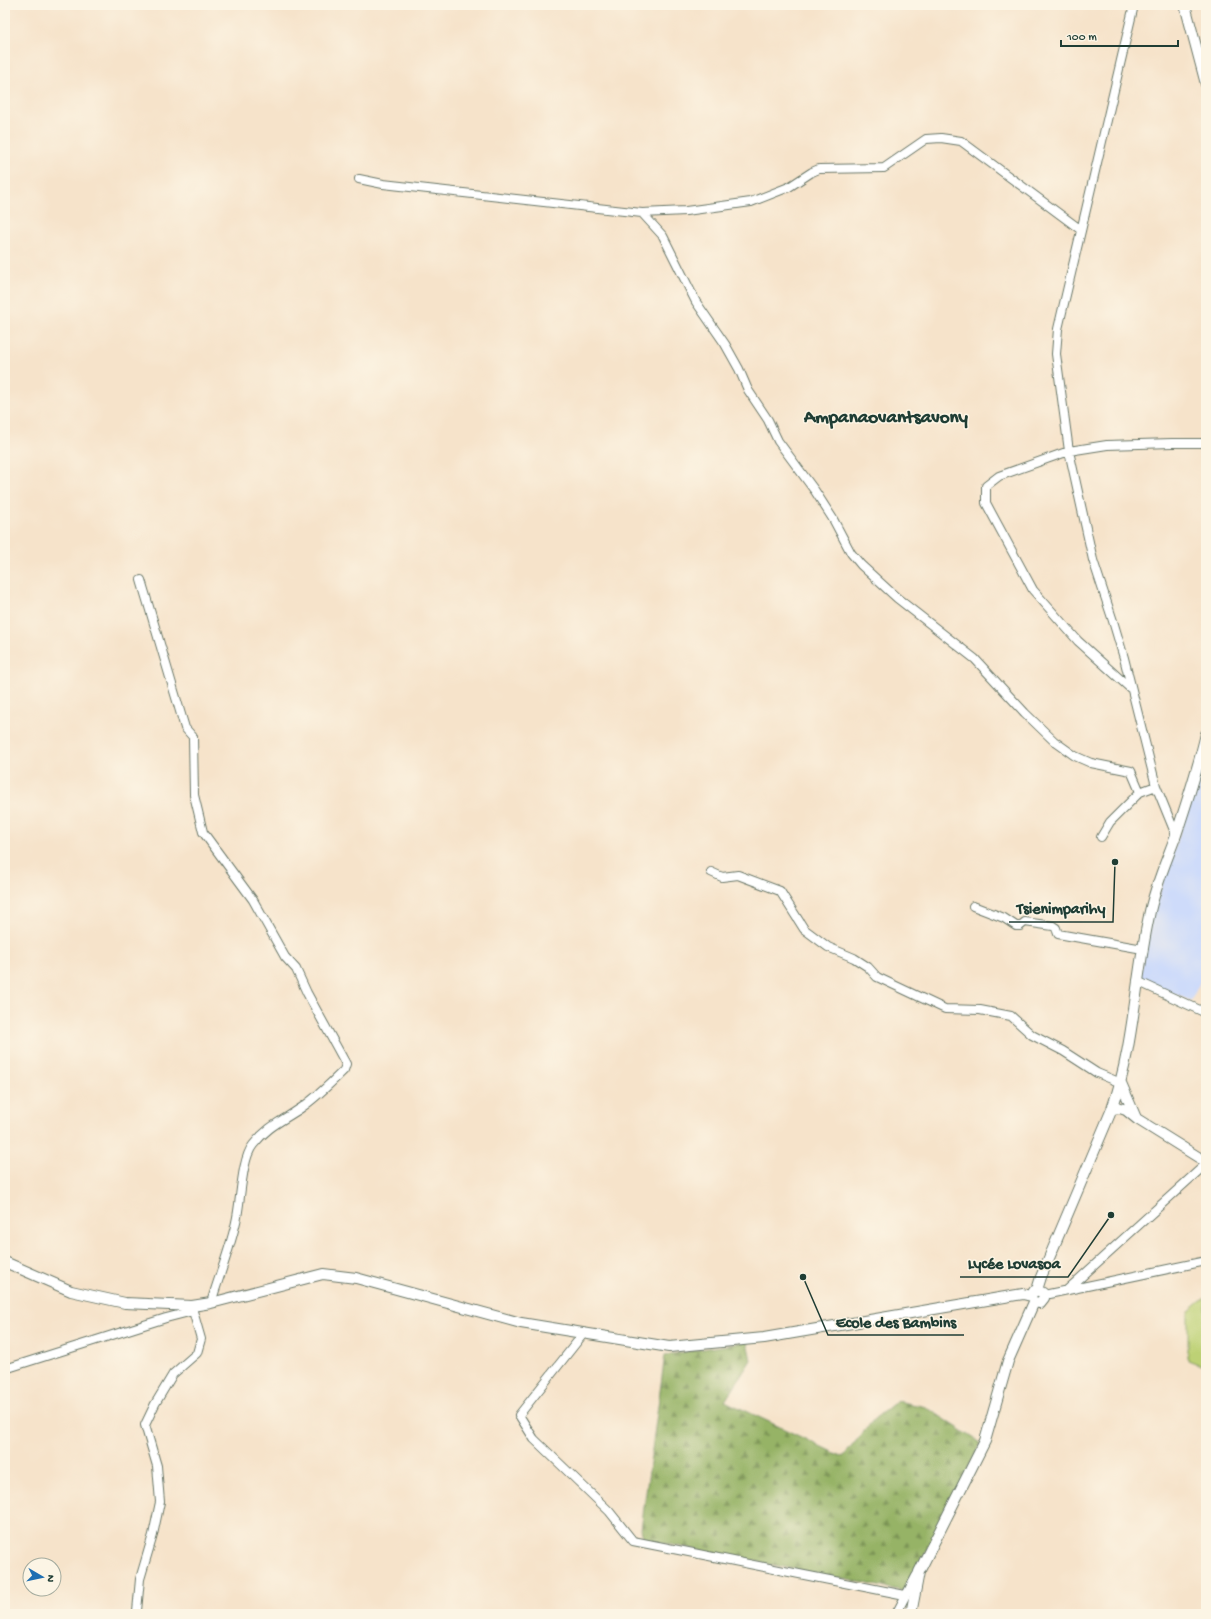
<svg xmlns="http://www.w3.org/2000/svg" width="1211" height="1619" font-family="'Gochi Hand',sans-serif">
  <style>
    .built { fill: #cedbfa }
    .forest { fill: url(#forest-firs); stroke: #5a784d }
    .green { fill: #bdd174; stroke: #6e8754 }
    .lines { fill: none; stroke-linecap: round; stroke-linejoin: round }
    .minor-casing { stroke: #6a7768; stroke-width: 10 }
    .tertiary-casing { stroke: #6a7768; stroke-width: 12 }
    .minor { stroke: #fff; stroke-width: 8 }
    .tertiary { stroke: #fff; stroke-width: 10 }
    .labels { text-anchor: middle; stroke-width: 3; stroke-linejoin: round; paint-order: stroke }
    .district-label { font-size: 19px; font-weight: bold; fill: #1f3d34; stroke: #fcf5e5 }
    .leader { fill: none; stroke: #1f3d34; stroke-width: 1.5 }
    .callout-dot { fill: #1f3d34; stroke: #fcf5e5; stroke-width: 1.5 }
    .callout-label { font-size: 16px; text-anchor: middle; font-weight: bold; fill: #1f3d34; stroke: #fcf5e5; stroke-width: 3; stroke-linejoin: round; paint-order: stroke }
  </style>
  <defs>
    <pattern id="forest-firs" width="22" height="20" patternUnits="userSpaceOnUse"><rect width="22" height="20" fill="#96b366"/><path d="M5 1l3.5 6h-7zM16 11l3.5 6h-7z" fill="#7a9355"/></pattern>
  </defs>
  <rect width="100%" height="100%" fill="#fcf5e5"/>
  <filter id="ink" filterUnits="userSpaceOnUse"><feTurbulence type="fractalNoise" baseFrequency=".025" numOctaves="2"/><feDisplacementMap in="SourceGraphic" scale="8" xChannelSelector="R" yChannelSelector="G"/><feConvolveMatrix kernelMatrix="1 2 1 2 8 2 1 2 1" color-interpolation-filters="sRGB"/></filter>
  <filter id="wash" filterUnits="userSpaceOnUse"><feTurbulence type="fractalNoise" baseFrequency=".012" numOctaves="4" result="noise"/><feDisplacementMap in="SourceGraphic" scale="16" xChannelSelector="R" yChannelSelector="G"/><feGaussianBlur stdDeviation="0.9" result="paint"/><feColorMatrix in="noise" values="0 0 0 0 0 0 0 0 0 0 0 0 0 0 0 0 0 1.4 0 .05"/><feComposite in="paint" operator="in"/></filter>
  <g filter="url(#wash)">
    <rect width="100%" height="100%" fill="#f6e3ca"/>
    <!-- built -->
    <path class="built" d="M1206,754V969L1191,1001L1140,980L1151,918Z"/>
    <!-- forest -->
    <path class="forest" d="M747,1342L751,1360L725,1401L843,1457L874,1419L897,1401L926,1407L981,1443L913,1577L904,1591L653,1541L643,1537L641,1529L665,1355Z"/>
    <!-- green -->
    <path class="green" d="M1206,1297V1367L1188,1360V1312Z"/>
  </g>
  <g filter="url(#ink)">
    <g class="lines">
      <!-- minor casing -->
      <g class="minor-casing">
        <path id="minor" d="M1134,5L1058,329L1056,354L1069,451L1093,560L1113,621L1124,658L1156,786L1176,835
          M359,179L383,184L642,213L663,236L696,302L725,344L739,369L748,390L768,420L778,441L815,491L833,519L851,553L861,565L897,598L975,659L1025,713L1054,741L1075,756L1091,763L1131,771L1140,792
          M642,213L686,211L751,202L789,187L812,172L819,169L884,168L926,139L941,138L961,141L1081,230
          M141,580L185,728L193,737L194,795L203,832L253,900L285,957L296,969L307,993L346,1064L344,1070C331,1083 316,1098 301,1108C282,1121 268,1126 253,1145C241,1160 241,1202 236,1222C230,1249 219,1276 211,1303
          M1130,688L1078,641L1033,590L986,503V486L999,476L1069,451L1107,445L1172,443H1206
          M1101,837L1110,822L1140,792L1156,786
          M711,872L722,877L738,875L780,891L804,929L828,947L854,958L868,967L877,977L945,1009L980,1010L1011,1016L1032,1035L1063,1051L1097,1073L1121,1083
          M973,906L1004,918L1016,926H1020L1025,922L1053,926L1056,928L1058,934L1143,949
          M1137,981L1206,1013
          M1067,1290L1206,1164
          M1044,1295L1206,1261
          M584,1333L519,1415L534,1439L609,1511L633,1541L905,1595
          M5,1369L166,1318L193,1311L192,1307
          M138,1614L137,1611L140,1579L153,1535L160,1502L157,1466L145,1425L155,1404L173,1374L197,1353L201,1339L193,1311
          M896,1614L916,1576"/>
      </g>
      <!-- tertiary casing -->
      <g class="tertiary-casing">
        <path id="tertiary" d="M1185,5L1206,84
          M1121,1083L1136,1118
          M1112,1109L1120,1108L1126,1110L1137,1119L1206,1162
          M5,1262L71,1291L125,1303L192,1306L211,1303L323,1274L356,1278L521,1323L669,1347L764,1338L1023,1294L1031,1296
          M1031,1296L1034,1291L1037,1290L1041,1277L1112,1109C1134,1047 1135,980 1149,916C1154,889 1166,862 1176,835C1187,802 1198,768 1206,734
          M1034,1302L1040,1303L1044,1298L1043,1293L1037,1290
          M911,1614L919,1572L985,1441L1008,1361L1034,1302"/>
      </g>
      <!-- minor -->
      <use href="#minor" class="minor"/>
      <!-- tertiary -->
      <use href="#tertiary" class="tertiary"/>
    </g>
  </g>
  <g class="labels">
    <!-- district labels -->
    <g class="district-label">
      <text x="886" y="422">Ampanaovantsavony</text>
    </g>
  </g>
  <!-- callouts -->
  <path class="leader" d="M1115 862L1113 922H1009M1111 1215L1068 1277H960M803 1277L828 1335H964"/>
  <g class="callout-dot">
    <circle cx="1115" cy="862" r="4"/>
    <circle cx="1111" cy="1215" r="4"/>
    <circle cx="803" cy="1277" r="4"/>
  </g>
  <g class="callout-label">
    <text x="1061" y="913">Tsienimparihy</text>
    <text x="1014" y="1268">Lycée Lovasoa</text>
    <text x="896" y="1327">Ecole des Bambins</text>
  </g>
  <!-- margin -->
  <rect width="1211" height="1619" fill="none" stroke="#fcf5e5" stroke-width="20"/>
  <!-- north arrow -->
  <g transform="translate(42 1577) rotate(99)"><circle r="19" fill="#fcf5e5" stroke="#a4ab9e"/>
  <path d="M0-3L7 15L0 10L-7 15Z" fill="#1f6fb2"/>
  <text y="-6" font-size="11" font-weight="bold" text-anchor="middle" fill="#1f3d34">N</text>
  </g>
  <!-- scale -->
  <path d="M1061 40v6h117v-6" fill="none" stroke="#1f3d34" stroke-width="2"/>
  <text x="1067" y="40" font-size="12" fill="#1f3d34" stroke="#fcf5e5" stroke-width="3" paint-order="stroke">100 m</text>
</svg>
